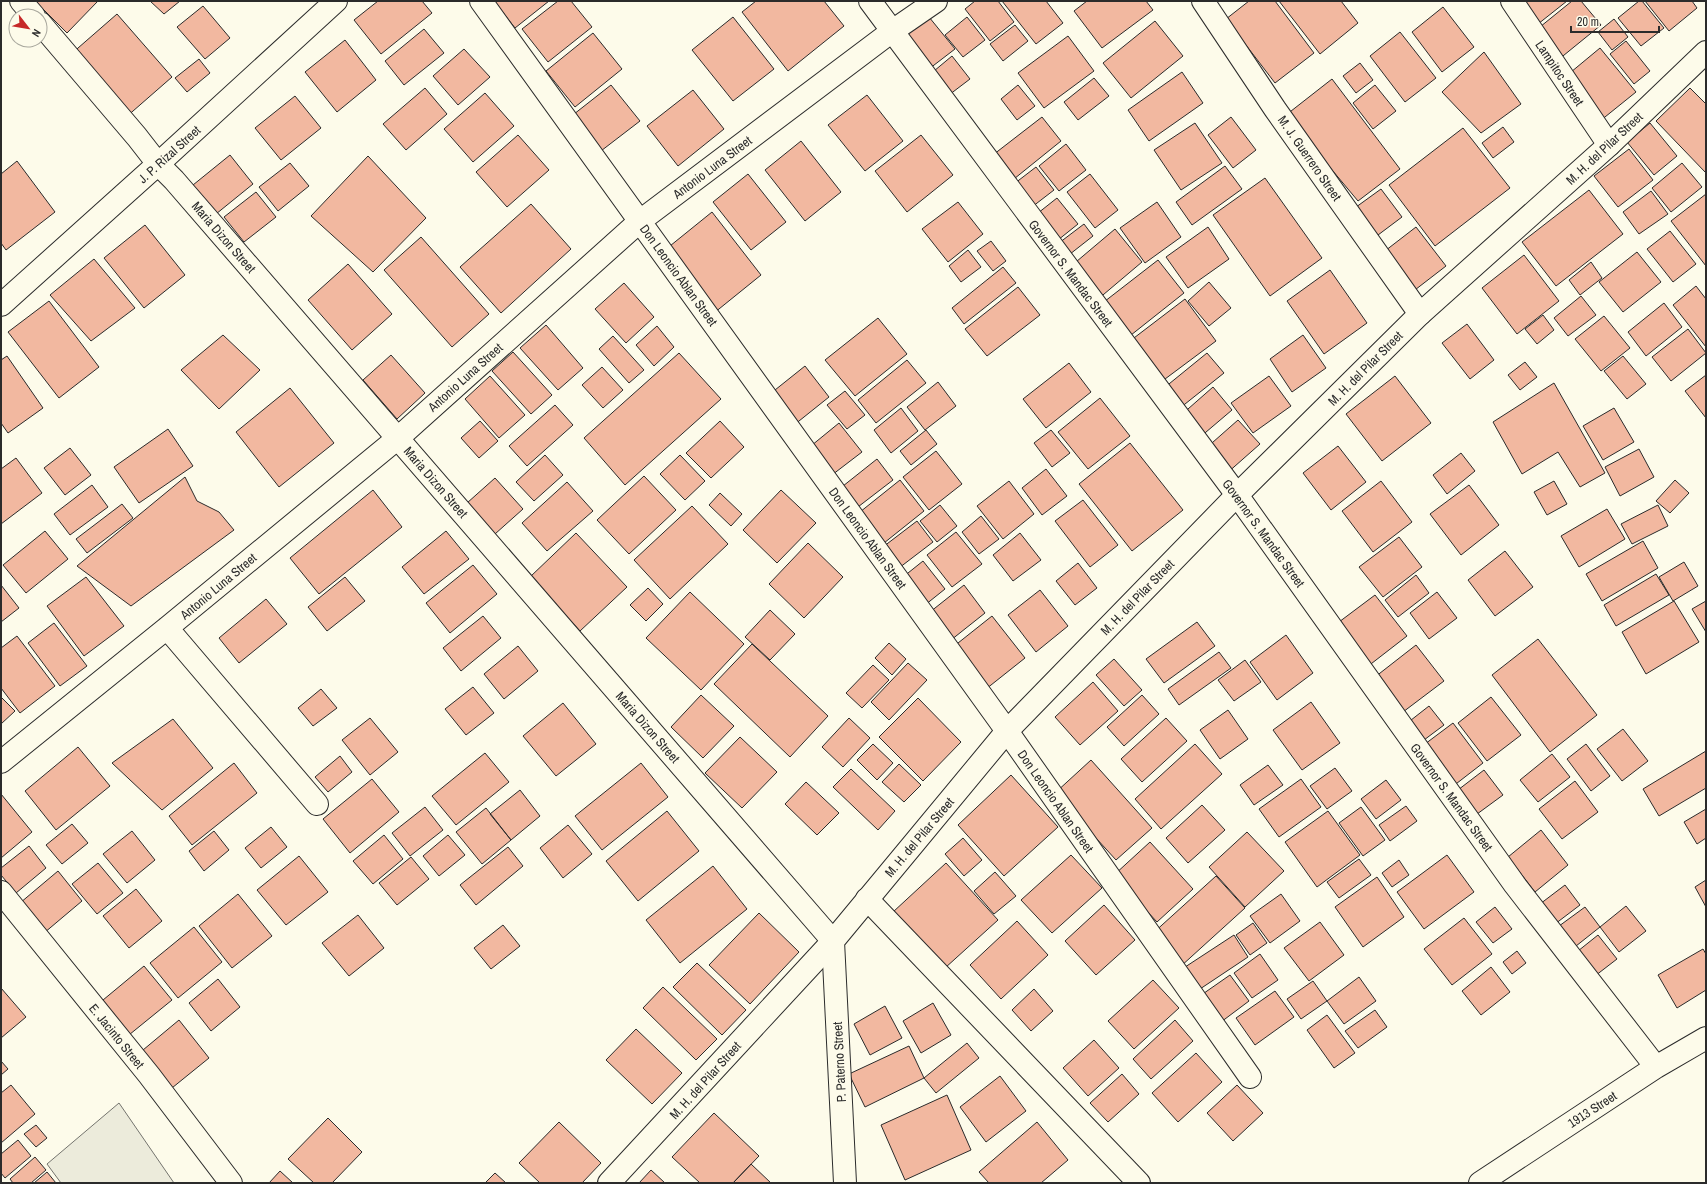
<svg xmlns="http://www.w3.org/2000/svg" width="1707" height="1184" font-family="'Archivo Narrow',sans-serif">
  <style>
    .green { fill: #ecebdb; stroke: #74746e }
    .building { fill: #f2b8a0; stroke: #2b2b2b }
    .lines { fill: none; stroke-linecap: round; stroke-linejoin: round }
    .street-casing { stroke: #2b2b2b; stroke-width: 24 }
    .secondary-casing { stroke: #2b2b2b; stroke-width: 24 }
    .street { stroke: #fdfbea; stroke-width: 22 }
    .secondary { stroke: #fdfbea; stroke-width: 22 }
    .labels { text-anchor: middle; stroke-width: 3; stroke-linejoin: round; paint-order: stroke }
    .street-label { font-size: 13px; fill: #2b2b2b; stroke: #fdfbea }
  </style>
  <rect width="100%" height="100%" fill="#fdfbea"/>
  <!-- green -->
  <path class="green" d="M119,1103L174,1183H61L47,1164Z"/>
  <!-- building -->
  <path class="building" d="M35,1H98L67,33Z
    M150,1H180L164,14Z
    M378,1H422L432,13L381,54L354,20Z
    M494,1H549L515,28Z
    M558,1H571L592,27L548,62L522,29Z
    M756,1H824L844,26L788,71L742,12Z
    M975,1H998L1014,22L990,41L965,9Z
    M1002,1H1046L1063,23L1036,44Z
    M1087,1H1146L1153,10L1102,48L1074,11Z
    M1249,1H1275L1314,53L1275,83L1226,19Z
    M1279,1H1341L1358,23L1320,54Z
    M1520,1H1567L1538,24Z
    M1572,1H1581L1601,25L1558,60L1535,31Z
    M1639,1H1642L1664,28L1641,46L1618,18Z
    M1645,1H1692L1697,8L1669,31Z
    M203,6L230,38L205,59L177,27Z
    M1443,7L1474,47L1442,72L1412,32Z
    M117,14L172,77L125,118L70,55Z
    M733,17L774,69L733,101L692,50Z
    M929,17L955,49L925,72L900,40Z
    M967,17L985,40L963,57L945,35Z
    M1614,19L1628,37L1612,50L1598,32Z
    M1155,21L1183,56L1131,98L1103,63Z
    M1015,25L1028,41L1003,61L990,44Z
    M424,29L444,53L404,85L385,61Z
    M1400,32L1436,78L1405,102L1370,56Z
    M593,33L622,69L575,107L546,71Z
    M1068,36L1094,71L1044,108L1018,73Z
    M345,40L376,80L337,112L305,72Z
    M1626,41L1650,71L1634,84L1610,54Z
    M1600,48L1636,92L1600,121L1565,77Z
    M464,49L490,77L458,105L433,76Z
    M1484,52L1521,104L1481,133L1442,92Z
    M952,56L970,79L945,98L928,76Z
    M199,59L210,73L187,92L175,78Z
    M1360,63L1373,80L1356,93L1343,76Z
    M1182,72L1203,103L1149,141L1128,110Z
    M1094,78L1109,96L1078,120L1064,102Z
    M1332,79L1400,169L1358,201L1286,115Z
    M611,85L640,121L597,154L569,118Z
    M1018,85L1035,106L1017,120L1001,99Z
    M1375,85L1396,111L1373,129L1353,103Z
    M425,88L447,114L406,150L383,124Z
    M1690,88L1706,104V173L1656,121Z
    M693,90L724,129L678,166L647,126Z
    M485,93L514,126L473,162L444,129Z
    M867,95L903,141L865,171L828,125Z
    M295,96L321,128L281,160L255,128Z
    M1042,117L1061,141L1009,183L989,158Z
    M1231,117L1256,150L1233,168L1208,135Z
    M1195,123L1222,163L1181,190L1154,150Z
    M1650,123L1677,156L1654,175L1627,142Z
    M1503,127L1514,142L1493,158L1482,143Z
    M1463,128L1510,188L1435,246L1389,185Z
    M518,135L549,170L507,207L476,172Z
    M921,135L953,175L907,212L875,171Z
    M801,141L841,192L805,221L765,170Z
    M1066,144L1086,170L1059,191L1039,166Z
    M1629,149L1653,180L1618,207L1594,176Z
    M230,155L253,184L216,214L193,185Z
    M368,156L426,218L373,272L311,216Z
    M17,161L55,212L6,250L1,243V174Z
    M290,163L309,186L278,211L259,187Z
    M1682,163L1702,187L1671,212L1652,188Z
    M1225,166L1242,189L1192,225L1176,202Z
    M1036,167L1054,190L1028,210L1010,187Z
    M748,174L786,222L751,250L713,202Z
    M1090,174L1118,210L1095,228L1067,192Z
    M1265,178L1322,258L1270,296L1213,215Z
    M1381,189L1402,217L1374,238L1352,210Z
    M1589,190L1623,234L1556,286L1522,242Z
    M1651,191L1668,214L1639,234L1623,212Z
    M256,192L276,217L244,242L224,217Z
    M1706,194V266L1671,221Z
    M1057,198L1078,224L1053,244L1033,217Z
    M958,202L983,234L948,262L922,229Z
    M1157,202L1181,237L1145,263L1120,228Z
    M531,204L571,249L501,313L460,267Z
    M712,212L761,275L714,313L665,250Z
    M1084,224L1093,236L1065,258L1055,246Z
    M145,225L185,275L144,308L104,258Z
    M1208,227L1229,259L1188,288L1166,257Z
    M1416,227L1446,266L1411,293L1381,254Z
    M1115,229L1142,262L1097,300L1070,267Z
    M1670,231L1696,264L1673,282L1647,249Z
    M421,237L489,314L452,347L384,270Z
    M991,241L1006,261L993,271L977,251Z
    M968,250L981,267L961,282L949,266Z
    M1637,252L1661,282L1623,312L1599,282Z
    M1524,255L1559,301L1517,334L1482,288Z
    M94,259L135,308L91,341L50,295Z
    M1158,260L1184,293L1126,339L1100,305Z
    M1591,262L1602,278L1580,295L1569,280Z
    M348,264L392,314L352,350L308,300Z
    M1003,267L1016,283L964,324L952,308Z
    M1330,270L1367,323L1324,354L1287,301Z
    M1209,282L1231,308L1209,326L1188,301Z
    M624,283L654,317L626,343L595,309Z
    M1696,286L1706,299V347L1673,305Z
    M1018,287L1040,315L987,356L965,329Z
    M1581,296L1596,315L1568,336L1554,318Z
    M1185,299L1216,341L1161,382L1130,341Z
    M49,301L99,367L59,398L8,332Z
    M1664,303L1682,327L1646,356L1628,332Z
    M1543,315L1554,330L1537,344L1525,329Z
    M1604,316L1630,348L1601,371L1575,339Z
    M878,318L907,354L855,396L825,360Z
    M1467,324L1494,360L1470,379L1442,343Z
    M546,325L583,368L558,390L520,348Z
    M657,326L674,347L654,366L636,345Z
    M1688,329L1706,353L1671,381L1652,357Z
    M223,335L260,370L219,409L181,370Z
    M1303,335L1326,368L1292,392L1270,359Z
    M613,336L644,370L629,383L599,349Z
    M513,352L552,395L531,414L492,371Z
    M679,353L721,399L625,485L584,438Z
    M1207,353L1224,373L1180,408L1164,388Z
    M391,355L425,393L397,419L363,380Z
    M7,356L43,408L8,433L1,423V360Z
    M1623,356L1646,384L1627,399L1604,371Z
    M907,360L926,383L876,423L858,400Z
    M1525,362L1537,377L1520,390L1508,375Z
    M1069,363L1091,392L1046,428L1023,399Z
    M805,366L829,397L794,425L770,394Z
    M602,367L623,390L603,408L582,385Z
    M1706,375V418L1685,391Z
    M490,376L525,415L499,438L465,399Z
    M1269,376L1291,406L1253,433L1231,403Z
    M1395,376L1431,423L1382,461L1346,414Z
    M938,382L956,406L925,430L907,407Z
    M1554,383L1605,473L1580,487L1558,452L1522,474L1493,422Z
    M1213,387L1232,410L1199,438L1180,416Z
    M290,388L334,443L279,487L236,432Z
    M845,391L865,415L847,429L827,405Z
    M1100,398L1130,436L1088,469L1058,432Z
    M555,405L573,425L527,466L509,446Z
    M901,408L918,431L891,453L874,430Z
    M1614,408L1634,442L1603,460L1583,426Z
    M1238,420L1260,444L1226,474L1204,450Z
    M480,421L498,441L479,458L461,438Z
    M720,421L744,447L711,478L686,453Z
    M839,423L862,452L828,478L806,450Z
    M168,429L193,466L139,503L114,467Z
    M926,430L937,444L911,465L900,451Z
    M1051,430L1070,453L1052,467L1034,443Z
    M1130,443L1183,510L1132,551L1079,484Z
    M1338,446L1366,482L1331,510L1303,473Z
    M70,448L91,475L65,495L44,468Z
    M1639,449L1654,477L1620,496L1605,467Z
    M936,451L962,484L929,510L903,477Z
    M1461,453L1475,471L1447,494L1433,475Z
    M545,455L563,475L534,501L516,482Z
    M680,455L705,481L685,500L660,474Z
    M16,458L42,493L1,524V469Z
    M877,459L893,480L854,510L838,490Z
    M1046,469L1067,496L1042,515L1022,488Z
    M644,476L676,510L629,554L597,520Z
    M185,477L197,501L219,512L234,530L131,606L77,566Z
    M495,478L523,509L495,534L467,503Z
    M900,480L924,511L879,547L855,516Z
    M1675,480L1689,493L1670,513L1656,501Z
    M1009,481L1034,514L1003,539L977,506Z
    M1381,481L1412,522L1373,552L1342,511Z
    M1554,481L1567,504L1547,515L1534,492Z
    M567,482L593,511L547,551L522,523Z
    M92,485L108,507L70,535L54,514Z
    M1469,485L1499,525L1461,555L1430,514Z
    M373,490L402,527L319,594L290,558Z
    M781,490L816,523L777,563L743,530Z
    M720,493L742,514L731,526L709,505Z
    M1083,500L1118,545L1090,567L1055,521Z
    M122,504L133,518L87,553L76,539Z
    M940,505L957,526L937,542L920,521Z
    M1658,505L1668,526L1632,544L1621,524Z
    M692,506L728,544L670,599L634,560Z
    M1607,509L1625,539L1579,567L1561,536Z
    M981,516L999,539L979,554L962,532Z
    M917,521L933,542L895,571L879,550Z
    M45,531L68,559L26,593L3,565Z
    M446,531L469,559L424,594L402,567Z
    M956,532L982,564L952,587L927,555Z
    M576,533L627,587L580,631L530,577Z
    M1020,533L1041,560L1013,581L993,555Z
    M1399,537L1422,567L1383,597L1359,567Z
    M1643,541L1658,568L1602,601L1586,574Z
    M808,543L843,577L804,618L769,584Z
    M1505,551L1533,587L1495,616L1468,580Z
    M923,561L945,589L925,605L903,577Z
    M1684,562L1698,586L1673,601L1659,577Z
    M1078,563L1097,588L1075,605L1056,581Z
    M473,565L497,594L450,633L426,603Z
    M1656,574L1669,595L1616,626L1604,605Z
    M1416,575L1429,593L1398,617L1385,600Z
    M86,577L124,626L84,656L47,606Z
    M345,577L365,601L327,631L308,607Z
    M1,585L19,608L1,622Z
    M964,585L985,613L951,640L930,612Z
    M648,588L663,604L646,621L630,605Z
    M1040,590L1068,626L1036,652L1008,615Z
    M690,592L744,644L701,690L646,638Z
    M1437,592L1457,618L1429,639L1410,613Z
    M1375,595L1407,636L1367,667L1335,625Z
    M266,599L287,624L239,663L219,638Z
    M1674,601L1699,642L1646,674L1622,632Z
    M1706,601V632L1692,609Z
    M770,610L795,634L770,660L745,637Z
    M483,616L501,638L461,671L443,648Z
    M992,616L1025,658L986,689L953,647Z
    M1197,622L1215,646L1164,683L1146,659Z
    M54,623L87,666L60,686L28,643Z
    M1286,635L1313,673L1277,700L1250,662Z
    M17,636L55,686L20,713L1,688V648Z
    M1538,639L1597,715L1550,752L1492,675Z
    M889,643L906,659L892,675L875,658Z
    M752,644L828,716L790,757L714,684Z
    M1416,645L1444,681L1403,712L1375,677Z
    M518,646L538,671L504,699L484,674Z
    M1219,652L1231,668L1179,705L1168,689Z
    M1114,659L1142,690L1124,706L1096,675Z
    M1245,660L1261,682L1234,701L1218,680Z
    M908,663L927,680L889,720L871,702Z
    M873,665L889,680L862,708L846,693Z
    M1093,682L1118,711L1080,745L1055,717Z
    M473,687L494,713L466,735L445,709Z
    M321,689L337,708L313,726L298,708Z
    M701,695L734,726L703,758L671,727Z
    M1142,695L1159,714L1124,746L1107,727Z
    M1,697L15,711L1,724Z
    M1491,697L1521,735L1487,761L1458,723Z
    M918,698L961,742L923,781L879,737Z
    M1311,702L1340,743L1302,770L1273,730Z
    M563,703L596,744L556,776L523,736Z
    M1429,706L1444,725L1420,743L1406,724Z
    M1228,710L1248,739L1220,759L1200,730Z
    M370,718L398,752L370,775L342,740Z
    M849,718L870,738L843,767L822,747Z
    M1166,718L1187,741L1142,782L1121,759Z
    M173,719L213,768L162,810L112,763Z
    M1453,723L1483,763L1452,787L1421,747Z
    M1623,729L1648,761L1622,781L1597,749Z
    M740,737L777,772L742,808L705,773Z
    M873,744L893,763L877,780L857,760Z
    M1195,744L1222,774L1161,829L1135,799Z
    M1586,744L1610,776L1591,791L1567,759Z
    M78,747L110,786L56,830L25,791Z
    M1706,751V788L1659,816L1643,789Z
    M485,753L509,782L456,825L432,796Z
    M1552,754L1570,777L1538,802L1520,780Z
    M340,756L352,772L328,792L315,777Z
    M1091,760L1152,828L1116,860L1055,793Z
    M234,763L257,793L192,845L169,816Z
    M641,763L668,797L602,850L575,816Z
    M899,764L921,785L904,802L882,782Z
    M1268,765L1283,785L1254,805L1240,785Z
    M1335,768L1352,791L1327,809L1310,786Z
    M851,769L895,811L878,830L833,787Z
    M1484,770L1503,795L1473,817L1454,793Z
    M1011,775L1058,827L1004,876L958,825Z
    M372,779L399,812L350,853L323,819Z
    M1301,779L1321,807L1279,837L1259,809Z
    M1386,780L1401,800L1376,819L1361,799Z
    M1575,781L1598,812L1562,839L1539,809Z
    M806,782L839,813L817,835L785,804Z
    M520,790L540,816L511,840L490,814Z
    M1,794L32,832L1,858Z
    M1202,805L1225,830L1188,863L1166,838Z
    M1406,806L1417,821L1390,841L1379,825Z
    M425,807L443,830L410,856L392,833Z
    M1361,807L1385,840L1363,856L1339,823Z
    M486,808L511,840L482,864L456,832Z
    M1706,809V838L1697,844L1684,822Z
    M667,811L699,851L638,901L606,861Z
    M1328,811L1360,855L1317,887L1285,842Z
    M72,824L88,843L62,864L46,845Z
    M568,825L592,854L563,878L540,848Z
    M271,827L287,847L261,868L245,848Z
    M1541,830L1568,865L1535,892L1508,857Z
    M132,831L155,860L127,883L103,854Z
    M214,831L229,850L204,871L189,851Z
    M1247,832L1284,871L1245,907L1209,867Z
    M384,835L403,859L373,884L353,861Z
    M448,835L465,855L439,876L423,856Z
    M963,838L982,860L964,876L945,854Z
    M1150,842L1193,889L1157,922L1114,875Z
    M29,846L46,868L16,893L1,875V868Z
    M508,847L523,866L476,905L460,885Z
    M1071,855L1102,888L1052,933L1021,900Z
    M1447,855L1474,892L1424,929L1397,892Z
    M299,856L328,892L286,925L257,890Z
    M411,857L429,879L397,905L379,883Z
    M1359,859L1371,875L1339,898L1327,882Z
    M1399,860L1409,875L1392,887L1382,873Z
    M98,863L123,893L97,914L72,884Z
    M946,863L998,920L945,968L893,912Z
    M713,866L747,909L680,963L646,920Z
    M58,871L82,901L44,933L20,903Z
    M995,872L1016,896L994,914L974,891Z
    M1216,876L1245,908L1180,967L1151,935Z
    M1377,877L1404,917L1363,947L1335,907Z
    M1706,880V907L1695,887Z
    M1565,885L1580,905L1555,924L1540,904Z
    M136,889L162,921L129,948L103,916Z
    M238,894L272,936L232,968L199,926Z
    M1281,894L1300,921L1270,943L1250,916Z
    M1104,905L1135,940L1096,975L1065,941Z
    M1626,906L1646,931L1619,952L1600,927Z
    M1495,907L1512,929L1493,943L1476,922Z
    M1585,907L1600,927L1571,950L1555,929Z
    M759,913L799,952L750,1004L709,965Z
    M358,915L384,948L349,976L322,943Z
    M1464,918L1492,954L1452,985L1424,949Z
    M1017,921L1048,955L1001,999L970,965Z
    M1320,922L1344,955L1309,981L1284,948Z
    M1253,923L1267,943L1250,955L1236,935Z
    M503,925L520,946L491,969L474,948Z
    M194,927L222,962L178,998L150,963Z
    M1234,935L1248,957L1194,993L1179,971Z
    M1598,935L1617,959L1591,979L1573,955Z
    M1703,949L1706,954V990L1677,1008L1658,975Z
    M1517,951L1526,963L1512,974L1503,962Z
    M1260,954L1278,980L1252,998L1234,973Z
    M697,963L746,1010L722,1035L673,987Z
    M144,966L172,1000L124,1039L97,1005Z
    M1491,967L1510,992L1481,1015L1462,991Z
    M1230,975L1249,1001L1217,1025L1197,998Z
    M1359,977L1376,1001L1344,1024L1327,1001Z
    M218,979L240,1007L211,1031L189,1003Z
    M1153,980L1179,1008L1134,1049L1108,1021Z
    M1313,981L1327,1001L1301,1019L1287,999Z
    M663,987L717,1039L696,1060L643,1008Z
    M1,988L26,1017L1,1038Z
    M1034,989L1053,1011L1031,1031L1012,1010Z
    M1275,991L1294,1017L1255,1045L1236,1018Z
    M933,1003L951,1035L921,1053L903,1021Z
    M885,1006L902,1038L870,1055L854,1024Z
    M1375,1010L1387,1027L1358,1048L1345,1031Z
    M1327,1015L1355,1053L1334,1068L1307,1030Z
    M179,1020L209,1058L167,1092L137,1055Z
    M1175,1020L1193,1041L1151,1079L1133,1059Z
    M636,1029L682,1073L652,1104L606,1060Z
    M1094,1040L1119,1068L1088,1096L1063,1068Z
    M967,1043L979,1058L936,1093L924,1078Z
    M909,1046L924,1078L865,1107L849,1074Z
    M1196,1053L1222,1082L1178,1122L1152,1093Z
    M1,1061L8,1069L1,1075Z
    M1122,1074L1139,1094L1108,1122L1090,1103Z
    M1000,1076L1026,1111L986,1142L960,1107Z
    M11,1085L35,1114L1,1143V1093Z
    M1237,1085L1263,1113L1233,1141L1207,1113Z
    M947,1095L971,1150L905,1180L881,1125Z
    M714,1113L759,1156L733,1183H700L672,1157Z
    M328,1118L362,1152L332,1183H314L288,1159Z
    M559,1122L601,1163L582,1183H540L519,1163Z
    M1037,1122L1068,1160L1041,1183H989L979,1172Z
    M36,1125L47,1138L36,1147L24,1134Z
    M18,1140L31,1156L5,1178L1,1173V1154Z
    M35,1157L46,1170L31,1183H13L10,1179Z
    M751,1164L771,1183H733Z
    M651,1170L665,1183H639Z
    M280,1171L293,1183H269Z
    M47,1172L56,1183H34Z
    M495,1173L506,1183H485Z"/>
  <g class="lines">
    <!-- street casing -->
    <g class="street-casing">
      <path id="street" d="M21,1L34,16
        M481,1L1007,731L1250,1077
        M870,1L1237,495L1515,885L1656,1067
        M1203,1L1275,109L1420,314
        M1512,1L1609,145
        M40,23L137,137L158,164
        M167,628L317,804
        M1,762L167,628L398,438L640,221L891,32L936,1
        M1,892L149,1075L231,1183
        M867,899L1139,1183
        M609,1183L833,941
        M1480,1183L1656,1067L1706,1038"/>
    </g>
    <!-- secondary casing -->
    <g class="secondary-casing">
      <path id="secondary" d="M158,164L174,180L833,941
        M1,305L158,164L336,1
        M833,941L1007,731L1237,495L1420,314L1609,145L1706,52
        M833,941L845,1183"/>
    </g>
    <!-- street -->
    <use href="#street" class="street"/>
    <!-- secondary -->
    <use href="#secondary" class="secondary"/>
  </g>
  <g class="labels">
    <!-- street labels -->
    <g class="street-label">
      <text transform="translate(1560 73) rotate(56)" y="5">Lampitoc Street</text>
      <text transform="translate(1604 148) rotate(-43)" y="5">M. H. del Pilar Street</text>
      <text transform="translate(169 154) rotate(-42)" y="5">J. P. Rizal Street</text>
      <text transform="translate(1310 158) rotate(55)" y="5">M. J. Guerrero Street</text>
      <text transform="translate(712 167) rotate(-37)" y="5">Antonio Luna Street</text>
      <text transform="translate(224 237) rotate(49)" y="5">Maria Dizon Street</text>
      <text transform="translate(1071 273) rotate(53)" y="5">Governor S. Mandac Street</text>
      <text transform="translate(679 275) rotate(54)" y="5">Don Leoncio Ablan Street</text>
      <text transform="translate(1365 368) rotate(-45)" y="5">M. H. del Pilar Street</text>
      <text transform="translate(465 377) rotate(-42)" y="5">Antonio Luna Street</text>
      <text transform="translate(436 482) rotate(49)" y="5">Maria Dizon Street</text>
      <text transform="translate(1264 533) rotate(54)" y="5">Governor S. Mandac Street</text>
      <text transform="translate(868 538) rotate(54)" y="5">Don Leoncio Ablan Street</text>
      <text transform="translate(218 586) rotate(-40)" y="5">Antonio Luna Street</text>
      <text transform="translate(1137 597) rotate(-46)" y="5">M. H. del Pilar Street</text>
      <text transform="translate(648 727) rotate(49)" y="5">Maria Dizon Street</text>
      <text transform="translate(1452 797) rotate(54)" y="5">Governor S. Mandac Street</text>
      <text transform="translate(1056 801) rotate(55)" y="5">Don Leoncio Ablan Street</text>
      <text transform="translate(919 837) rotate(-50)" y="5">M. H. del Pilar Street</text>
      <text transform="translate(117 1036) rotate(51)" y="5">E. Jacinto Street</text>
      <text transform="translate(839 1062) rotate(-93)" y="5">P. Paterno Street</text>
      <text transform="translate(705 1080) rotate(-48)" y="5">M. H. del Pilar Street</text>
      <text transform="translate(1592 1109) rotate(-33)" y="5">1913 Street</text>
    </g>
  </g>
  <!-- border -->
  <rect width="1707" height="1184" fill="none" stroke="#2b2b2b" stroke-width="4"/>
  <!-- north arrow -->
  <g transform="translate(28 28) rotate(121)"><circle r="19" fill="#fdfbea" stroke="#a9a89e"/>
  <path d="M0-3L7 15L0 10L-7 15Z" fill="#c62828"/>
  <text y="-6" font-size="11" font-weight="bold" text-anchor="middle" fill="#2b2b2b">N</text>
  </g>
  <!-- scale -->
  <path d="M1571 26v6h88v-6" fill="none" stroke="#2b2b2b" stroke-width="2"/>
  <text x="1577" y="26" font-size="12" fill="#2b2b2b" stroke="#fdfbea" stroke-width="3" paint-order="stroke">20 m</text>
</svg>
